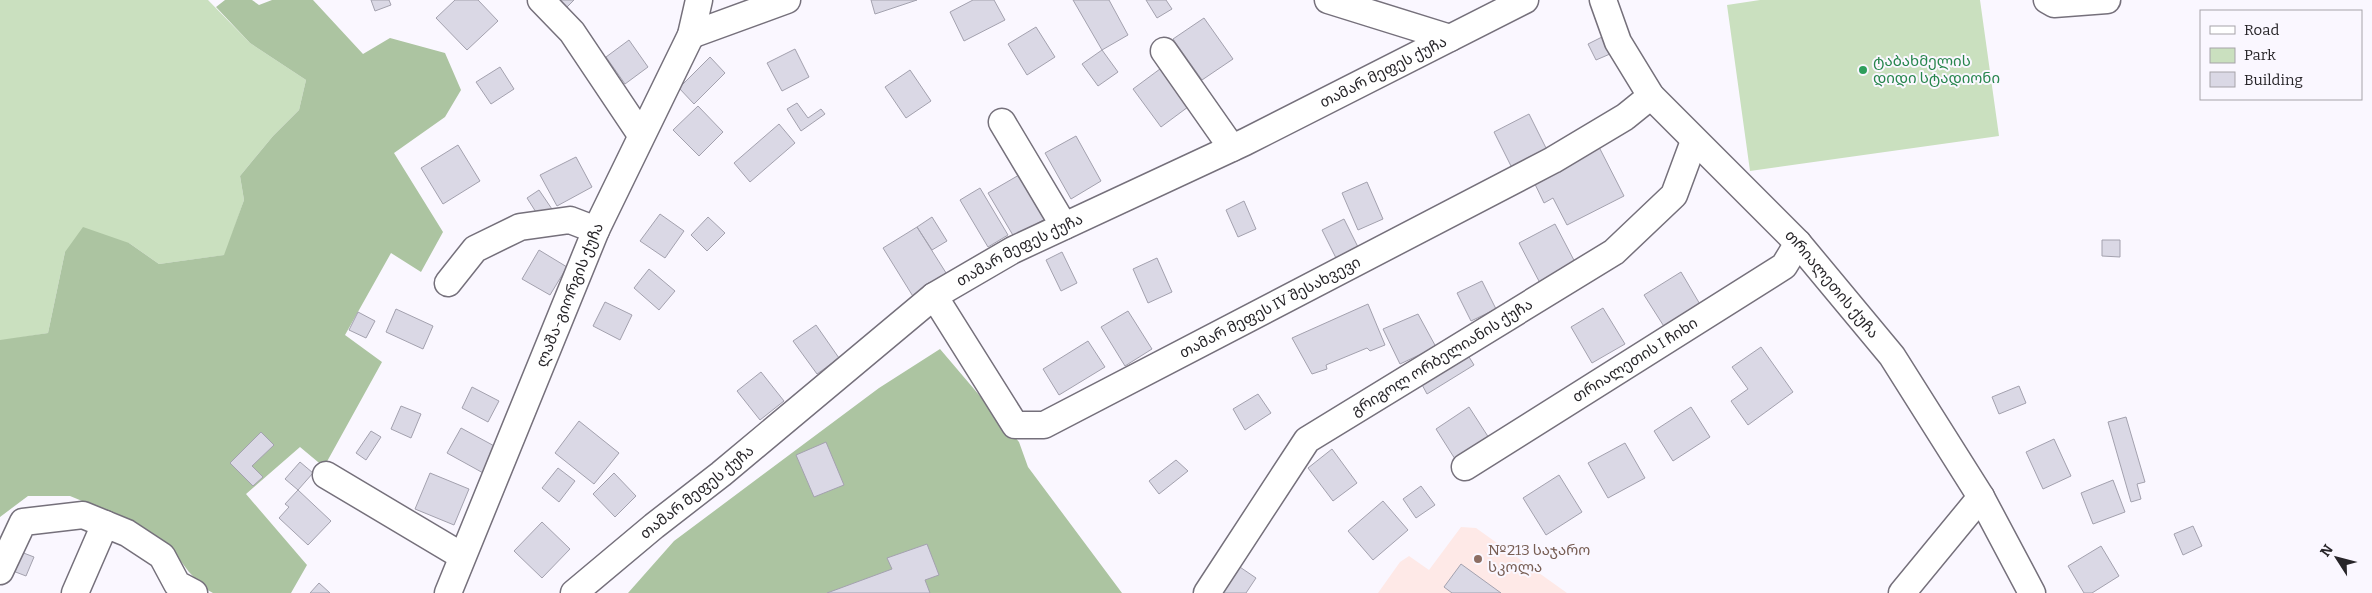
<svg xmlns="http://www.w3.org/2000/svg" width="2372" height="593" font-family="Bitter,'Noto Sans Georgian',serif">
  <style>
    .education { fill: #fee9e7 }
    .green { fill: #cae0bf }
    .forest { fill: #acc4a1 }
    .building { fill: #dad8e5; stroke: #a3a1ae }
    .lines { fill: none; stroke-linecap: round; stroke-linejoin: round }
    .minor-casing { stroke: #75707b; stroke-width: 29 }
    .minor { stroke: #fff; stroke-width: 26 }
    .leisure-dot { fill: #2e9e5b; stroke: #faf7ff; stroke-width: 2 }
    .education-dot { fill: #8d6e63; stroke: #faf7ff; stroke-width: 2 }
    .labels { text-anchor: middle; stroke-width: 4; stroke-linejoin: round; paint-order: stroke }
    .leisure-label { font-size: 15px; fill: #27864d; stroke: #faf7ff; text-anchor: start }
    .street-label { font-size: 15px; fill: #272529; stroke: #faf7ff }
    .education-label { font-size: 15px; fill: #785e54; stroke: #faf7ff; text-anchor: start }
  </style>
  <rect width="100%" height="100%" fill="#faf7ff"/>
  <!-- education -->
  <path class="education" d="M1461,527L1476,528L1567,593H1378L1400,562L1409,556L1429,570Z"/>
  <!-- green -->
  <path class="green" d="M0,0H208L250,43L306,80L299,110L273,136L240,176L244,200L225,255L159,264L129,243L65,252L48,333L0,341Z
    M1760,0H1980L1999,136L1750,171L1727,5Z"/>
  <!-- forest -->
  <path class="forest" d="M225,0H252L259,5L272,0H313L363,54L390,38L445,53L461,90L445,117L394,153L443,232L421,272L391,253L345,335L382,362L324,467L300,447L246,494L307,565L291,593H213L204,588L189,572L170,547L126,519L70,496H28L0,517V340L48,333L65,252L83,227L129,243L159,264L224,255L244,200L240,176L273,136L299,110L306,80L250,43L216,7Z
    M940,349L1019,442L1028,467L1122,593H628L674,541L879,388Z"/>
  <!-- building -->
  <path class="building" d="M371,0H389L391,5L375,11Z
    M455,0H478L498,21L467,50L436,18Z
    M558,0H574L566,8Z
    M871,0H917L875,14Z
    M973,0H994L1005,20L964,41L950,12Z
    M1073,0H1109L1128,35L1102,50Z
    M1146,0H1166L1172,9L1157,18Z
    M1204,18L1233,59L1202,80L1173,39Z
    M1036,27L1055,57L1027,75L1008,44Z
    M1602,37L1610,54L1596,60L1588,44Z
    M629,40L648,67L625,84L606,57Z
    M795,49L809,77L782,91L767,63Z
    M1102,50L1118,72L1098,86L1082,64Z
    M710,57L725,73L694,104L679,88Z
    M1164,66L1192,104L1161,127L1133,89Z
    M500,67L514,89L491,104L476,82Z
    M910,70L931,101L906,118L885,87Z
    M797,103L808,118L821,109L825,114L801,131L787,109Z
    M698,106L723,132L699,156L673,130Z
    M1529,114L1549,154L1514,172L1494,132Z
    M779,124L795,143L750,182L734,163Z
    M1076,136L1101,181L1071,199L1045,153Z
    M458,145L480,181L443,204L421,168Z
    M1599,147L1624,196L1567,225L1553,198L1544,203L1533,180Z
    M576,157L592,187L557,206L540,175Z
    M1019,175L1045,219L1014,237L988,193Z
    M1367,182L1383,219L1358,230L1342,193Z
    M980,188L1008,235L988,247L960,200Z
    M539,190L554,212L541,220L527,198Z
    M1244,201L1256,229L1238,237L1226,210Z
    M660,214L684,231L665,258L640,241Z
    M708,217L725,233L707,251L691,235Z
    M932,217L947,241L932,250L917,227Z
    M1344,219L1358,247L1336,258L1322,230Z
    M1555,224L1576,264L1540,283L1519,243Z
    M917,227L948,276L914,298L883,248Z
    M2102,240H2120V257L2102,256Z
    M539,250L567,267L550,295L522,279Z
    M1062,252L1077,283L1061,291L1046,260Z
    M1157,258L1172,292L1148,303L1133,269Z
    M649,269L675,291L659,310L634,288Z
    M1681,272L1701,306L1665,328L1644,295Z
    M1482,281L1496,309L1471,321L1457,293Z
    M605,302L632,315L620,340L593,326Z
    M1368,304L1385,345L1370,351L1367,348L1326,365L1327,369L1312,374L1292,338Z
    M1603,308L1625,344L1592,363L1571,327Z
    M396,309L433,326L423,349L386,332Z
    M1128,311L1152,349L1125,366L1101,327Z
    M358,312L375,321L366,338L349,330Z
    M1418,314L1436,347L1400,364L1383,329Z
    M816,325L839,358L817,374L793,341Z
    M1088,341L1105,367L1059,395L1043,369Z
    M1761,347L1793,392L1748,425L1731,401L1748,389L1732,367Z
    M1466,352L1474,365L1427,394L1420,381Z
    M761,372L784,401L760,420L737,391Z
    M2019,386L2026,403L1999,414L1992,397Z
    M472,387L499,401L488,422L462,408Z
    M1258,394L1271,413L1245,430L1233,409Z
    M401,406L421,414L411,438L391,429Z
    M1469,407L1489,438L1455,459L1436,429Z
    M1691,407L1710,437L1673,461L1654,431Z
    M2126,417L2145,482L2137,484L2141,499L2131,502L2108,422Z
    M579,421L619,453L594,484L555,453Z
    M461,428L498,448L485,474L447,453Z
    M371,431L381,437L366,460L356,453Z
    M261,432L274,445L252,466L263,477L253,486L230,463Z
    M2054,439L2071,476L2043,489L2026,452Z
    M826,442L844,485L814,497L796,455Z
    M1625,443L1645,478L1608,498L1588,463Z
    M1332,449L1357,483L1333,501L1308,468Z
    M1176,460L1188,471L1159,494L1149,481Z
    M300,462L313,473L298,490L285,479Z
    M558,468L575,481L559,502L542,488Z
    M430,473L469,489L454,525L415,509Z
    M614,473L636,496L615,517L593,494Z
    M1559,475L1582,512L1546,535L1523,498Z
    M2113,480L2125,512L2093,524L2081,493Z
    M1421,486L1435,505L1416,518L1403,499Z
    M298,490L331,521L308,545L279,518L289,507L285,504Z
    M1383,501L1408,530L1373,560L1348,531Z
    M542,522L570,549L542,578L514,551Z
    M2193,526L2202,546L2183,555L2174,534Z
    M927,544L939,575L925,580L930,593H827L892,569L887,558Z
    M2101,546L2119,576L2092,593H2084L2068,566Z
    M21,552L34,557L26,576L13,571Z
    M1234,563L1256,578L1246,593H1214Z
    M1461,564L1501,593H1452L1444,587Z
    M319,583L330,593H310Z"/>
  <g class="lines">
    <!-- minor casing -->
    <g class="minor-casing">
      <g id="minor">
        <path d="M541,0L572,32L641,135"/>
        <path d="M1328,0L1450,38"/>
        <path id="s1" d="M1603,0L1618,42L1651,96L1798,243L1892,356L1981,497L2032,593"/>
        <path d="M2047,0L2054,4L2107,0"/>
        <path d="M691,35L787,0"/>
        <path d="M1164,51L1232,148"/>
        <path d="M1002,122L1064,226"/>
        <path d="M448,283L475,249L520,227L570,220L596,230"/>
        <path id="s2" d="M934,296L1015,425H1044L1553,160L1625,117L1651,96"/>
        <path id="s3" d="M1465,467L1784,266L1798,243"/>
        <path d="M326,475L462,556"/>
        <path d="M0,571L23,522L83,515L127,533L162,556L177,584L194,593"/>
        <path d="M75,593L105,524"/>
        <path id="s4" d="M448,593L596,230L691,35L699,0"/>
        <path id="s5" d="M574,593L654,526L721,474L934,296L1013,250L1245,142L1525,0"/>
        <path id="s6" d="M1207,593L1307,440L1614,252L1674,195L1694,141"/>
        <path d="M1902,593L1981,497"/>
      </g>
    </g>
    <!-- minor -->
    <use href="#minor" class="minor"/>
  </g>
  <!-- markers -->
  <circle class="leisure-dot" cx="1863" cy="70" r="5"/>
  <circle class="education-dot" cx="1478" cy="559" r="5"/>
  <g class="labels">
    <!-- leisure labels -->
    <g class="leisure-label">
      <text x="1873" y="66">ტაბახმელის<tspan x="1873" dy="17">დიდი სტადიონი</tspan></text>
    </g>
    <!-- street labels -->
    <g class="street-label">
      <text dy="5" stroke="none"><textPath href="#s5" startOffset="969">თამარ მეფეს ქუჩა</textPath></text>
      <text dy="5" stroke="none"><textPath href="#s5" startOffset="564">თამარ მეფეს ქუჩა</textPath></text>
      <text dy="5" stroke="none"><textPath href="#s1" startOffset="369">თრიალეთის ქუჩა</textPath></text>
      <text dy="5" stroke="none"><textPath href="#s4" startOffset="322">ლაშა-გიორგის ქუჩა</textPath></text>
      <text dy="5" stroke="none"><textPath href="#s2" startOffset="436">თამარ მეფეს IV შესახვევი</textPath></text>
      <text dy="5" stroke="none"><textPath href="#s6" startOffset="341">გრიგოლ ორბელიანის ქუჩა</textPath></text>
      <text dy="5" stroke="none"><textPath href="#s3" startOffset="201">თრიალეთის I ჩიხი</textPath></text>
      <text dy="5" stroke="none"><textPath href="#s5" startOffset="159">თამარ მეფეს ქუჩა</textPath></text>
    </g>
    <!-- education labels -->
    <g class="education-label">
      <text x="1488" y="555">№213 საჯარო<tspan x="1488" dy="17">სკოლა</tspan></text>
    </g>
  </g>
  <!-- legend -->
  <rect x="2200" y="10" width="162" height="90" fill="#faf7ff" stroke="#a6a3a9"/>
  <rect x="2210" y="26" width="25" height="8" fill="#ffffff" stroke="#a6a3a9"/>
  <text x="2244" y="35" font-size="15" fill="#272529">Road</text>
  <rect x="2210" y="48" width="25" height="15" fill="#cae0bf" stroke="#a6a3a9"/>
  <text x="2244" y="60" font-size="15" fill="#272529">Park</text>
  <rect x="2210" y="72" width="25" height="15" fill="#dad8e5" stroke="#a6a3a9"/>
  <text x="2244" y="85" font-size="15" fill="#272529">Building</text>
  <!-- north arrow -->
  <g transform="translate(2337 558) rotate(306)" stroke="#faf7ff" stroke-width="4" paint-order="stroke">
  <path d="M0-4L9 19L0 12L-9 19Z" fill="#272529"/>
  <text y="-8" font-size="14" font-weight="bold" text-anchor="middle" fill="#272529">N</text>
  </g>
</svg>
